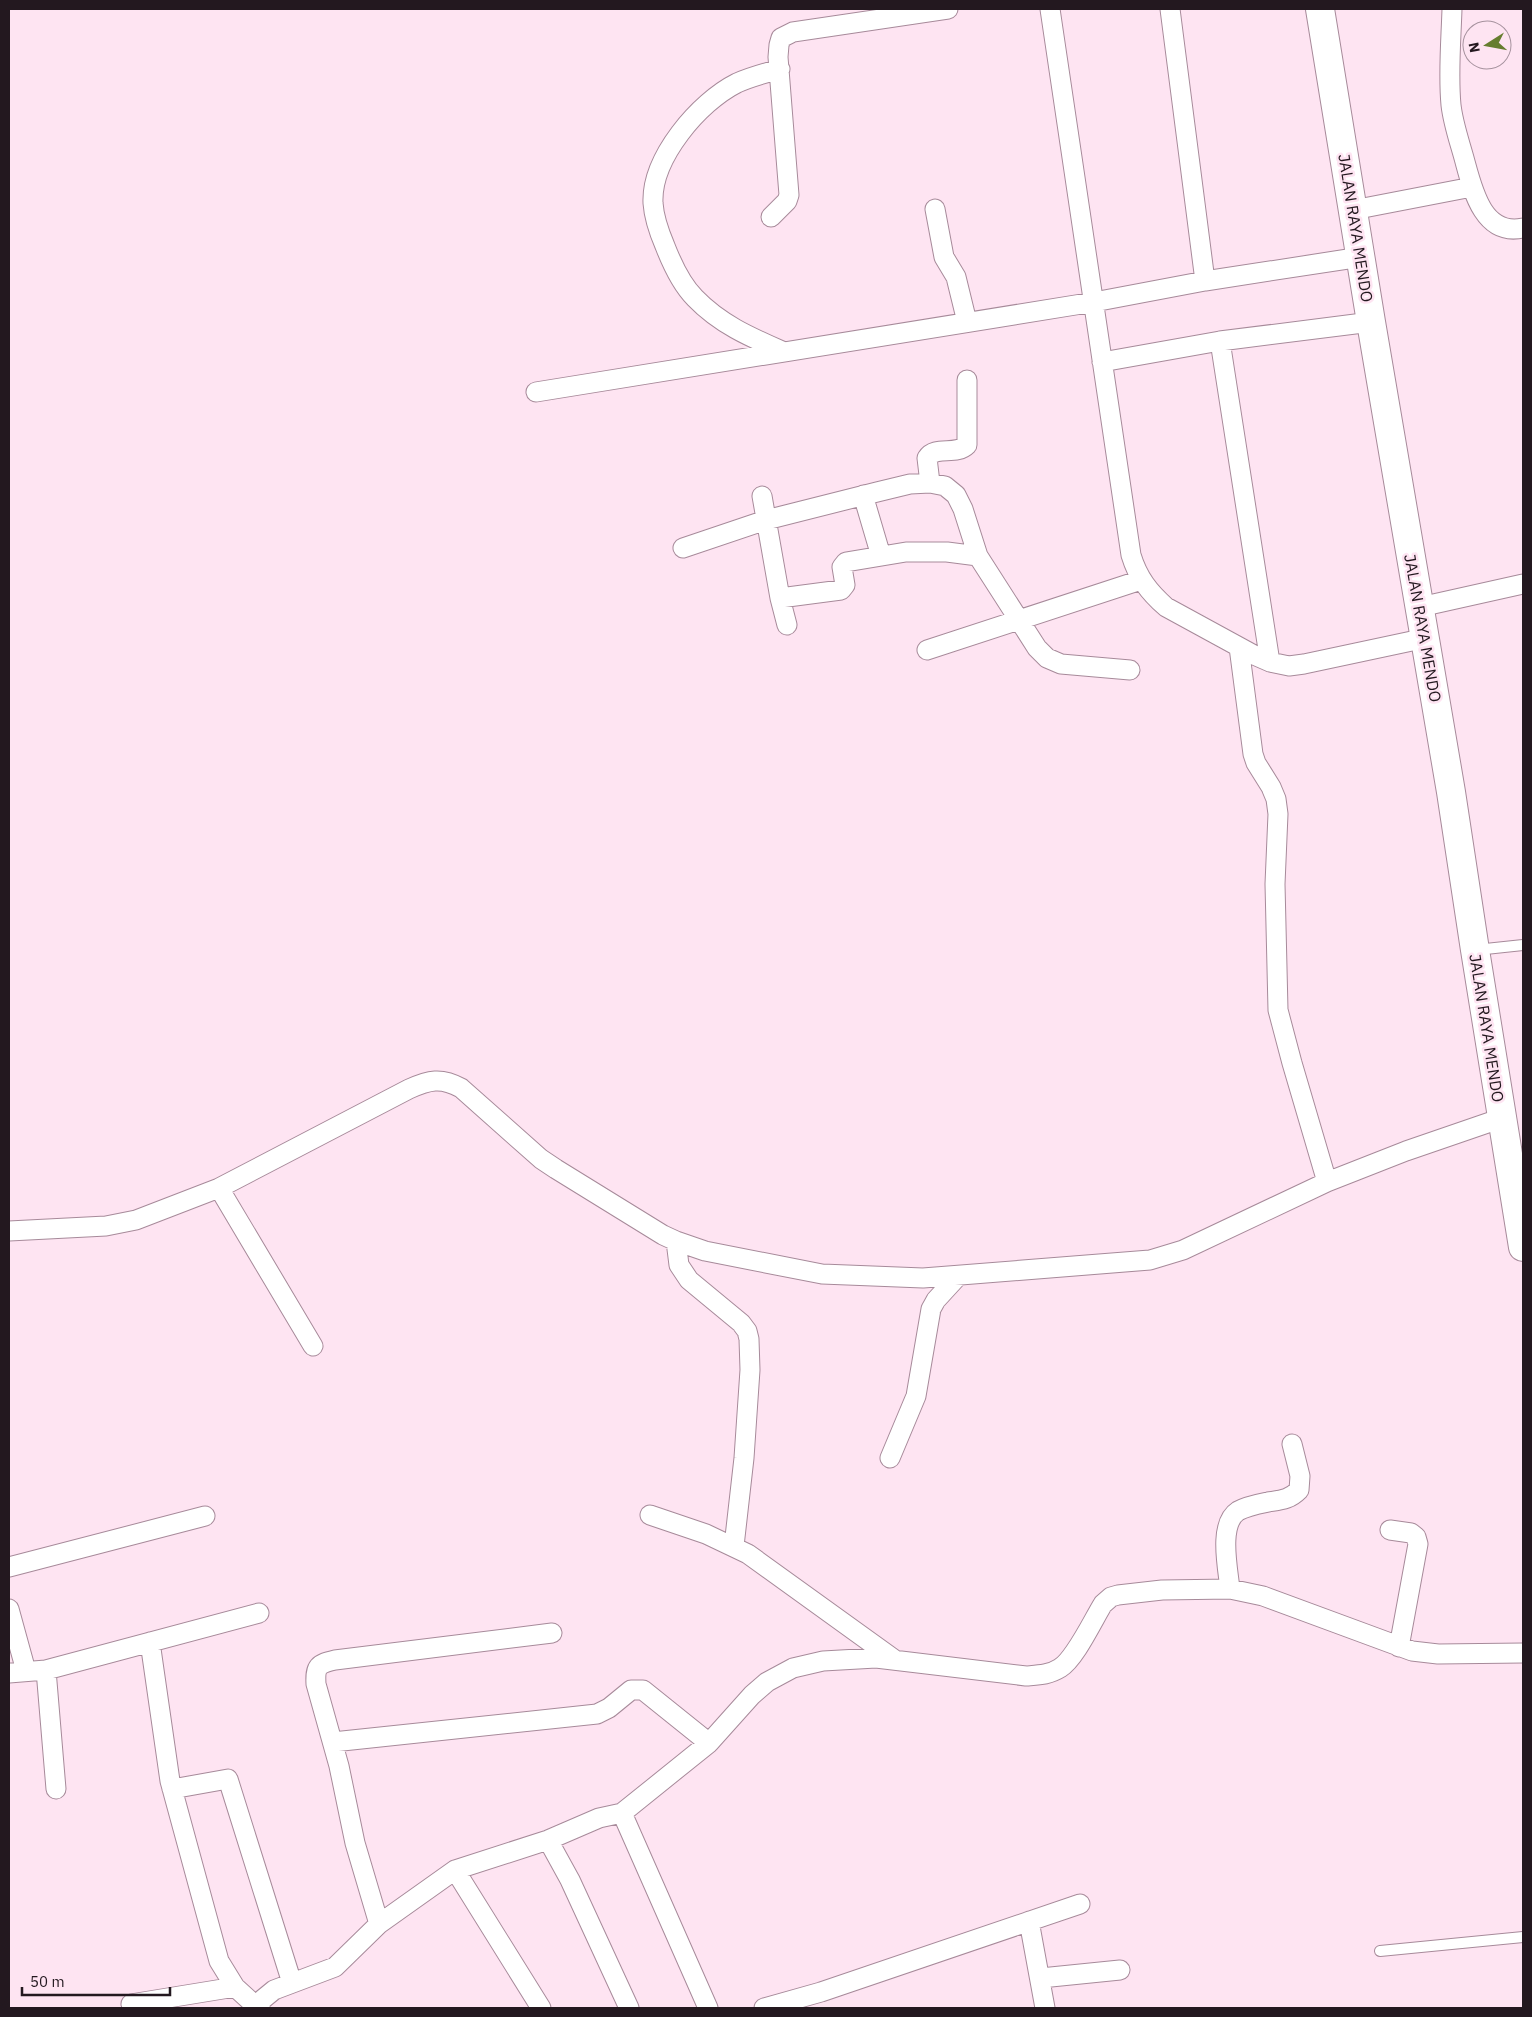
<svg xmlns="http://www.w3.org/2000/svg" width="1532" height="2017" font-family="'IBM Plex Sans',sans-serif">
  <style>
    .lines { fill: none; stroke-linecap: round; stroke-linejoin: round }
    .service-casing { stroke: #a78a9a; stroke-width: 12 }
    .minor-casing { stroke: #a78a9a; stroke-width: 21 }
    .trunk-casing { stroke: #a78a9a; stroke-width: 30 }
    .service { stroke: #fff; stroke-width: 10 }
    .minor { stroke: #fff; stroke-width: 19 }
    .trunk { stroke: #fff; stroke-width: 28 }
    .labels { text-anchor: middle; stroke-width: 5; stroke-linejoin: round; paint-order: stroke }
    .street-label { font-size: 16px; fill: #23181f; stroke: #fee4f2 }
  </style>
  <rect width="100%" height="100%" fill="#fee4f2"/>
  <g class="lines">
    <!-- service casing -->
    <g class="service-casing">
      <path id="service" d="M1476,950L1523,945
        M1380,1951L1523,1937"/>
    </g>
    <!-- minor casing -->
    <g class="minor-casing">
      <path id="minor" d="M1050,9L1131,555C1138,578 1149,592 1166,607L1254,655L1270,662L1289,666L1304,664L1426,638
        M1170,9L1205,281
        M1452,9C1451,41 1448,74 1451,105C1453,123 1459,140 1464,158C1472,187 1482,237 1523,228
        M780,69C765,73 750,77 737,83C699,102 651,158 653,203C654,218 659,232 665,246C672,264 682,285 695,298C720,324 750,337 782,351
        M935,209L944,257L956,277L967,322
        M1353,210L1472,187
        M771,217L787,201L789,195L778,57L779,45L781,38L793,32L948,9
        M1220,341L1270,662
        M1102,362L1220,341L1371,322
        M536,392L1094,302L1205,281L1361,257
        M930,483L927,458C935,445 956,456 967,445V380
        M863,495L881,556
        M762,496L780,598L787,625
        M683,548L766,520L877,492L910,484L930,483L945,486L956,495L963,509L978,556L1037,648L1047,658L1061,664L1130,670
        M780,598L841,590L845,585L842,567L846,562L906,552H947L978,556
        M1420,607L1523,584
        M1239,647L1253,754L1256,763L1271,787L1276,799L1278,814L1275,884L1278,1010L1292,1063L1327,1182
        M927,650L1141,580
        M219,1188L313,1346
        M9,1231L106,1226L136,1220L219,1188L409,1089C429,1080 441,1077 461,1088L541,1159L556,1169L663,1235L676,1241L705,1251L822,1274L923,1278L1150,1260L1183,1250L1327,1182L1406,1151L1502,1118
        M676,1241L679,1265L689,1280L741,1323L747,1331L749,1339L750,1370L744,1458L734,1546
        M890,1458L916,1396L931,1309L936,1300L958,1276
        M650,1515L706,1534L748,1554L895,1660
        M1390,1530L1411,1533L1416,1537L1418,1544L1399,1647
        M9,1567L205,1516
        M1230,1589C1228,1569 1218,1524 1238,1511C1247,1506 1258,1504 1268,1502C1281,1500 1289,1500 1299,1490L1300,1476L1292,1444
        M9,1609L26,1671
        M150,1642L170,1781L219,1961L235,1987L258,2008
        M46,1670L56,1789
        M9,1673L46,1670L259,1613
        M333,1742L597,1714L609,1708L631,1690H643L709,1743
        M172,1789L228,1779L292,1983
        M622,1813L708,2008
        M548,1840L570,1880L629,2008
        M455,1870L541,2008
        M1029,1921L1045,2008
        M379,1924L355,1843L339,1766L316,1684C315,1666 318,1664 335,1660L552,1633
        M1041,1978L1120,1970
        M131,2004L235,1987
        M258,2008L263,1999L274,1990L335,1967L379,1924L455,1870L548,1840L599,1818L622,1813L709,1743L752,1695L767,1682L793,1668L823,1661L876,1658L1026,1676C1038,1675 1049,1675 1060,1668C1075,1659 1093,1620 1103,1604L1111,1597L1118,1595L1162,1590L1230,1589L1263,1596L1412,1651L1438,1654L1523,1653
        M764,2008L821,1992L1080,1904"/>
    </g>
    <!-- trunk casing -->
    <g class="trunk-casing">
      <path id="trunk" d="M1320,9L1371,322L1451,792L1475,950L1523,1247"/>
    </g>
    <!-- service -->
    <use href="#service" class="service"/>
    <!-- minor -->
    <use href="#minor" class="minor"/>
    <!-- trunk -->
    <use href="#trunk" class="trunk"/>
  </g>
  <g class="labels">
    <!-- street labels -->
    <g class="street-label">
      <text transform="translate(1356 228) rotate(81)" y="6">JALAN RAYA MENDO</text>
      <text transform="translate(1423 628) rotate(80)" y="6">JALAN RAYA MENDO</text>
      <text transform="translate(1487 1028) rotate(81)" y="6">JALAN RAYA MENDO</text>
    </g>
  </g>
  <!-- border -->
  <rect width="1532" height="2017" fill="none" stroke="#23181f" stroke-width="20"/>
  <!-- north arrow -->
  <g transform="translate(1487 45) rotate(259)"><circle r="24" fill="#fee4f2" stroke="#a6929e"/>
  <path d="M0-4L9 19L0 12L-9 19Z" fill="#667d2f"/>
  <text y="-8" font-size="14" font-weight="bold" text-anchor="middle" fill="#23181f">N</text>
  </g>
  <!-- scale -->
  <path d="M22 1987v8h148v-8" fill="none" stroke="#23181f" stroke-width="2.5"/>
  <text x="30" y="1987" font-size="15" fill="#23181f" stroke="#fee4f2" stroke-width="4" paint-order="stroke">50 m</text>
</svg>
